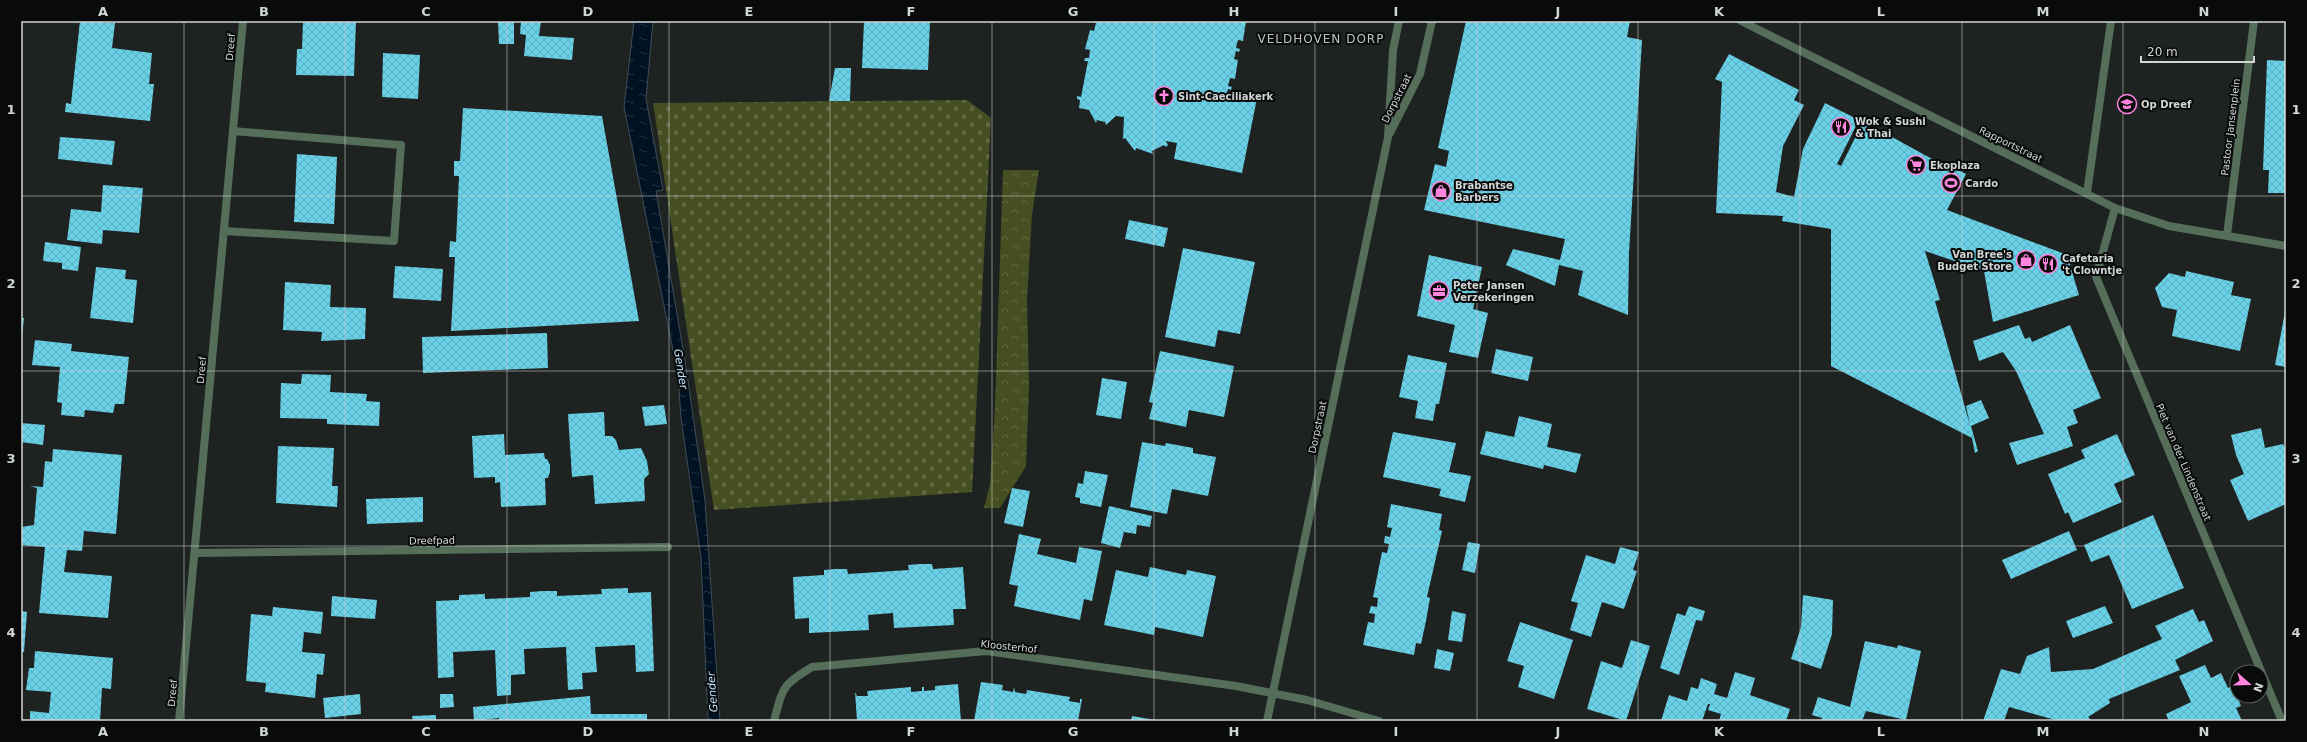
<svg xmlns="http://www.w3.org/2000/svg" width="2307" height="742" font-family="'DejaVu Sans',sans-serif">
  <style>
    .forest { fill: url(#forest-crowns) }
    .cemetery { fill: url(#cemetery-stones) }
    .water { fill: url(#water-ripples); stroke: #404d58 }
    .building { fill: url(#building-cross-hatch) }
    .lines { fill: none; stroke-linecap: round; stroke-linejoin: round }
    .service { stroke: #546e59; stroke-width: 8 }
    .minor { stroke: #546e59; stroke-width: 8 }
    .tertiary { stroke: #546e59; stroke-width: 8 }
    .grid { fill: none; stroke: #d2d5d5; stroke-width: 1; stroke-opacity: 0.55 }
    .labels { text-anchor: middle; stroke-width: 4; stroke-linejoin: round; paint-order: stroke }
    .street-label { font-size: 10px; fill: #d2d5d5; stroke: #090b0b }
    .poi-label { font-size: 10px; font-weight: bold; fill: #d2d5d5; stroke: #090b0b; text-anchor: start }
    .water-label { font-size: 11px; font-style: italic; fill: #bfe0fd; stroke: #090b0b }
    .quarter-label { font-size: 12px; letter-spacing: 1px; fill: #bcc1c0; stroke: #090b0b }
    .neatline { fill: none; stroke: #d2d5d5; stroke-width: 1.5 }
    .grid-label { font-size: 13px; text-anchor: middle; font-weight: bold; fill: #d2d5d5 }
  </style>
  <defs>
    <pattern id="forest-crowns" width="20" height="18" patternUnits="userSpaceOnUse"><rect width="20" height="18" fill="#464f21"/><path d="M2 6a3 3 0 1 1 6 0M12 15a3 3 0 1 1 6 0" fill="none" stroke="#606740"/></pattern>
    <pattern id="cemetery-stones" width="16" height="16" patternUnits="userSpaceOnUse"><rect width="16" height="16" fill="#464f21"/><path d="M2 7V4a2 2 0 0 1 4 0v3zM10 15v-3a2 2 0 0 1 4 0v3z" fill="#606740"/></pattern>
    <pattern id="water-ripples" width="26" height="14" patternUnits="userSpaceOnUse"><rect width="26" height="14" fill="#011322"/><path d="M2 4q2-2 4 0t4 0M15 11q2-2 4 0t4 0" fill="none" stroke="#253441"/></pattern>
    <pattern id="building-cross-hatch" width="8" height="8" patternUnits="userSpaceOnUse"><rect width="8" height="8" fill="#69d1e7"/><path d="M0 0l8 8M0 8l8-8" fill="none" stroke="#5eadbd"/></pattern>
  </defs>
  <rect width="100%" height="100%" fill="#1e2221"/>
  <!-- forest -->
  <path class="forest" d="M1003,170H1039L1032,214L1027,299L1029,387L1026,466L1000,508H984L990,484L995,407Z"/>
  <!-- cemetery -->
  <path class="cemetery" d="M967,100L991,118L972,492L714,510L653,103Z"/>
  <!-- water -->
  <path class="water" d="M634,21H653L646,99L663,190L656,191L686,367L705,500L720,721H708L701,558L681,418L678,375L624,107Z"/>
  <!-- building -->
  <path class="building" d="M80,21L115,23L112,48L152,53L149,84H154L150,121L65,112L66,103L71,104Z
    M303,21H356L354,76L296,75L297,49H302Z
    M498,21H514V44H499Z
    M521,21H541L539,36L574,38L572,60L524,56L526,35L520,34Z
    M864,21H930L928,70L862,68Z
    M1090,21H1246L1243,41L1238,40L1236,48L1240,49L1239,52L1236,51L1234,59L1238,60L1235,79L1230,78L1228,86L1232,87L1231,90L1228,89L1227,92L1257,98L1242,173L1174,159L1177,143L1166,141L1168,145L1166,147L1164,145L1152,151L1153,154L1136,148L1135,151L1125,138L1123,139L1124,117L1116,116L1106,125L1105,122L1097,120L1096,123L1089,110L1079,108L1080,100L1077,99V96L1081,97L1088,61H1084L1085,58H1089L1090,50L1085,49L1090,30L1094,31L1096,23Z
    M1466,21H1630L1627,37L1642,40L1629,253L1628,315L1578,295L1583,271L1559,265L1555,286L1506,265L1513,249L1560,260L1565,239L1424,210L1435,164L1446,167L1449,151L1438,148Z
    M383,53L420,55L418,99L382,97Z
    M1729,54L1799,90L1794,100L1804,105L1783,146L1776,192L1794,197L1803,149L1825,103L1859,120L1837,164L1841,166L1862,124L1882,134L1883,132L1943,165L1944,163L1966,174L1947,210L2073,257L2070,265L2079,295L1993,322L1984,271L1925,251L1940,300L1935,301L1970,425L1966,406L1981,400L1989,418L1971,426L1978,451L1975,453L1972,438L1831,366V229L1782,221L1783,216L1716,213L1722,82L1715,79Z
    M2267,60L2286,61V193H2268L2269,170H2263Z
    M835,68H851L850,101H829Z
    M463,108L602,116L639,321L451,331L455,257H449L450,241L456,242L459,176H454V161H460Z
    M60,137L115,141L112,165L58,159Z
    M297,154L337,157L334,224L294,222Z
    M103,185L143,188L139,233L103,230L102,244L67,240L71,209L101,212Z
    M1129,220L1168,228L1164,247L1125,239Z
    M45,242L81,247L78,271L62,269V263L43,261Z
    M1183,248L1255,262L1240,334L1218,330L1215,347L1165,337Z
    M1429,255L1482,267L1473,309L1488,313L1478,358L1449,352L1455,325L1417,316Z
    M395,266L443,269L441,301L393,298Z
    M96,267L126,270L125,279L137,280L133,323L90,318Z
    M2186,271L2234,282L2231,295L2251,299L2240,351L2172,336L2177,310L2162,307L2155,288L2169,273L2185,277Z
    M285,282L331,285L330,307L366,308L365,339L321,341L322,332L283,330Z
    M2285,312H2286V367L2275,365Z
    M21,318H24L22,335L21,334Z
    M2019,325L2025,339L2030,337L2032,342L2070,325L2101,398L2073,410L2078,423L2067,427L2073,446L2017,465L2009,443L2044,434L2016,371L2003,352L1979,361L1973,341Z
    M547,333L548,368L423,373L422,337Z
    M35,340L72,344L71,351L129,357L124,404H115L113,413L85,410L84,417L61,415L62,403L57,402L60,367L32,365Z
    M1496,349L1533,357L1528,381L1491,373Z
    M1160,351L1234,366L1224,417L1189,410L1186,427L1149,419L1153,403L1149,402Z
    M1408,355L1447,363L1439,404H1436L1433,421L1415,418L1418,401L1399,397Z
    M302,374L331,375L330,392L367,394L366,401L380,402L379,426L327,424V419L280,418L281,383L301,384Z
    M1102,378L1127,382L1121,419L1096,415Z
    M664,405L667,424L645,426L642,407Z
    M604,412L605,436H612L616,440L619,450L641,448L647,461L649,474L644,479L645,501L595,504L593,475L572,477L568,414Z
    M1519,416L1552,424L1547,447L1581,454L1576,473L1544,465L1543,469L1480,454L1486,431L1514,437Z
    M21,423L45,425L43,445L21,442Z
    M2261,428L2265,448L2283,444L2286,451V504L2248,521L2230,480L2244,474L2236,455L2231,435Z
    M1393,432L1456,443L1449,472L1471,476L1465,502L1439,496L1441,489L1383,477Z
    M504,434L505,455L544,453L545,459H547L550,465V472L548,478H545L546,505L501,507L500,482L495,483V477L474,478L472,436Z
    M2117,434L2135,475L2114,484L2122,502L2073,523L2068,512L2065,514L2048,474L2085,458L2081,450Z
    M1142,442L1165,446L1166,443L1193,448V453L1216,457L1208,496L1172,489L1167,514L1130,507Z
    M278,446L334,448L332,486H338L337,507L276,503Z
    M53,449L122,455L116,534L84,531L82,551L67,550L64,572L112,576L108,618L39,613L45,547L21,545V527L34,525L37,488L30,486L43,487L45,461L52,462Z
    M1085,471L1108,475L1101,507L1080,503V498L1075,497L1078,483L1083,484Z
    M1012,488L1030,491L1023,527L1004,523Z
    M423,497V522L367,524L366,499Z
    M1391,504L1442,514L1439,530L1442,531L1427,597L1430,598L1426,621L1421,644L1416,643L1414,655L1363,645L1368,622L1374,623L1375,614L1369,613L1371,606L1377,607L1378,598L1373,597L1382,552L1387,553L1389,544L1384,543L1385,536L1390,537L1392,528L1387,527Z
    M1109,506L1152,516L1150,527L1137,525L1136,534L1124,532L1120,548L1101,543Z
    M2153,515L2184,588L2132,609L2109,555L2091,562L2084,545Z
    M2069,531L2077,550L2011,579L2002,560Z
    M1019,534L1041,539L1037,554L1076,563L1079,547L1102,551L1092,601L1084,599L1080,620L1014,606L1018,586L1009,584Z
    M1468,542L1480,544L1475,573L1462,570Z
    M1620,547L1639,552L1633,570L1637,571L1624,609L1602,602L1591,637L1570,630L1578,603L1571,601L1586,555L1615,564Z
    M920,564H932L933,569L963,567L966,609H953L954,625L894,628L893,613L868,615L869,630L809,633V618L795,619L793,577L824,575V570L835,569H847L848,574L909,570L908,565Z
    M1150,567L1186,575L1187,570L1216,576L1203,637L1155,627L1154,635L1104,625L1116,570L1148,577Z
    M628,588V593L651,592L654,671L636,672L635,645L595,647L597,672L582,673L583,689L568,690L566,647L524,649L525,674L511,675V695L497,696L495,650L453,652L454,677L438,678L436,601L459,600V595L485,594V599L530,597V592L543,591H557V596L602,594L601,589Z
    M1803,595L1833,600L1832,634L1821,669L1791,659L1801,627Z
    M332,596L377,600L375,619L331,616Z
    M1689,606L1705,611L1702,621L1696,620L1679,675L1660,668L1677,613L1685,616Z
    M2105,606L2113,623L2073,638L2066,621Z
    M273,607L323,612L321,634L304,632L302,652L325,654L323,675L317,674L315,698L265,692L266,683L246,681L251,614L272,616Z
    M2193,609L2199,622L2204,620L2213,641L2175,660L2180,670L2109,699L2110,703L2088,717L2092,721H2059L2009,707L2004,721H1983L2001,669L2020,674L2027,656L2049,647L2051,672L2093,669L2162,639L2155,626Z
    M21,611L27,612L24,652L21,651Z
    M1452,611L1466,614L1462,642L1448,640Z
    M1520,622L1573,640L1554,699L1518,687L1524,666L1507,661Z
    M1631,640L1650,646L1626,721L1587,709L1601,661L1622,668Z
    M1865,641L1897,648L1898,645L1921,651L1906,720L1866,711L1862,721H1821L1822,718L1812,715L1818,697L1850,707Z
    M1437,649L1454,653L1450,671L1434,668Z
    M35,651L113,658L111,689L102,688L100,721H30V711L49,713L51,692L26,690L29,668H34Z
    M2205,665L2211,678L2221,673L2228,688L2233,686L2241,706L2236,708L2242,721H2169L2166,714L2191,702L2179,676Z
    M1735,672L1755,678L1750,695L1790,709L1786,721H1719L1721,714L1708,710L1710,704H1708L1702,721H1661L1669,695L1687,701L1691,687L1698,689L1701,678L1717,684L1714,694L1727,698Z
    M981,682L1003,685L1002,690L1013,692L1014,687L1015,692L1026,694L1027,690L1070,697L1069,701L1080,703V699H1082L1078,721H974Z
    M958,684L961,721H857L855,692L857,696H868L867,691L911,687V692L922,691V687H924V691L935,690V686Z
    M360,694L361,714L325,718L323,698Z
    M440,694H453L454,707L440,708Z
    M590,696L591,714H647V721H499V718L474,721L473,707Z
    M436,715V721H413L412,716Z
    M1132,716L1155,720V721H1131Z"/>
  <g class="lines">
    <!-- service -->
    <path class="service" d="M2087,193L2111,21
      M224,231L394,241L401,145L233,131"/>
    <!-- minor -->
    <path class="minor" d="M1741,21L2115,208L2169,226L2286,246
      M2115,208L2096,277L2282,721
      M2227,235L2254,21
      M195,553L668,547
      M179,721L243,21
      M774,721C783,687 782,685 812,667L986,651L1236,686L1307,700L1379,721"/>
    <!-- tertiary -->
    <path class="tertiary" d="M1390,133L1420,74L1432,21
      M1267,721L1388,137L1393,50L1399,21"/>
  </g>
  <!-- grid -->
  <path class="grid" d="M184,21V721M345,21V721M507,21V721M669,21V721M830,21V721M992,21V721M1154,21V721M1315,21V721M1477,21V721M1638,21V721M1800,21V721M1962,21V721M2123,21V721M21,196H2286M21,371H2286M21,546H2286"/>
  <!-- icons -->
  <defs>
    <g id="church-ring" transform="scale(1)"><circle r="9.5" fill="#090b0b" stroke="#ff85df" stroke-width="1.5"/><path d="M-1.2-6h2.4v3.5h3.3v2.4h-3.3V6h-2.4V-.1h-3.3v-2.4h3.3Z" fill="#ff85df"/></g>
    <g id="school-ring" transform="scale(1)"><circle r="9.5" fill="#090b0b" stroke="#ff85df" stroke-width="1.5"/><path d="M0-5L7-2L0 1L-7-2ZM-4 1L0 2.5L4 1V4Q0 6-4 4Z" fill="#ff85df"/></g>
    <g id="restaurant-ring" transform="scale(1)"><circle r="9.5" fill="#090b0b" stroke="#ff85df" stroke-width="1.5"/><path d="M-5-6h1v4h1v-4h1v4h1v-4h1v5L-1.5 .5V6h-2V.5L-5-1ZM5-6V6H3V1.5H1.5Q1.5-4 5-6Z" fill="#ff85df"/></g>
    <g id="supermarket-ring" transform="scale(1)"><circle r="9.5" fill="#090b0b" stroke="#ff85df" stroke-width="1.5"/><path d="M-6-5.5h2.5l.6 2H6L4.5 2H-2.5L-4.4-4H-6ZM-1.5 3.2a1.3 1.3 0 1 0 .1 0ZM3 3.2a1.3 1.3 0 1 0 .1 0Z" fill="#ff85df"/></g>
    <g id="stadium-ring" transform="scale(1)"><circle r="9.5" fill="#090b0b" stroke="#ff85df" stroke-width="1.5"/><path d="M0-5a6.5 5 0 1 0 0 10a6.5 5 0 1 0 0-10ZM-3.5-1.8h7v3.6h-7Z" fill="#ff85df"/></g>
    <g id="shop-ring" transform="scale(1)"><circle r="9.5" fill="#090b0b" stroke="#ff85df" stroke-width="1.5"/><path d="M-5-2.5h2.3a2.7 3.5 0 0 1 5.4 0H5L5.5 6h-11ZM-1.5-2.5h3a1.5 2.3 0 0 0-3 0Z" fill="#ff85df"/></g>
    <g id="office-ring" transform="scale(1)"><circle r="9.5" fill="#090b0b" stroke="#ff85df" stroke-width="1.5"/><path d="M-6-3h4V-5.5h4V-3h4V5H-6ZM-1-4.5V-3h2v-1.5ZM-6 0V1H6V0Z" fill="#ff85df"/></g>
  </defs>
  <g fill-rule="evenodd">
    <use href="#church-ring" x="1164" y="96"/>
    <use href="#school-ring" x="2127" y="104"/>
    <use href="#restaurant-ring" x="1841" y="127"/>
    <use href="#supermarket-ring" x="1916" y="165"/>
    <use href="#stadium-ring" x="1951" y="183"/>
    <use href="#shop-ring" x="1441" y="191"/>
    <use href="#shop-ring" x="2026" y="260"/>
    <use href="#restaurant-ring" x="2048" y="264"/>
    <use href="#office-ring" x="1439" y="291"/>
  </g>
  <g class="labels">
    <!-- street labels -->
    <g class="street-label">
      <text transform="translate(230 47) rotate(-85)" y="4">Dreef</text>
      <text transform="translate(1396 98) rotate(-63)" y="4">Dorpstraat</text>
      <text transform="translate(2230 127) rotate(-83)" y="4">Pastoor Jansenplein</text>
      <text transform="translate(2011 144) rotate(26)" y="4">Rapportstraat</text>
      <text transform="translate(201 370) rotate(-85)" y="4">Dreef</text>
      <text transform="translate(1317 427) rotate(-78)" y="4">Dorpstraat</text>
      <text transform="translate(2184 462) rotate(67)" y="4">Piet van der Lindenstraat</text>
      <text transform="translate(432 540) rotate(-1)" y="4">Dreefpad</text>
      <text transform="translate(1009 646) rotate(6)" y="4">Kloosterhof</text>
      <text transform="translate(172 693) rotate(-85)" y="4">Dreef</text>
    </g>
    <!-- poi labels -->
    <g class="poi-label">
      <text x="1178" y="100">Sint-Caeciliakerk</text>
      <text x="2141" y="108">Op Dreef</text>
      <text x="1855" y="125">Wok &amp; Sushi<tspan x="1855" dy="12">&amp; Thai</tspan></text>
      <text x="1930" y="169">Ekoplaza</text>
      <text x="1965" y="187">Cardo</text>
      <text x="1455" y="189">Brabantse<tspan x="1455" dy="12">Barbers</tspan></text>
      <text x="2012" y="258" text-anchor="end">Van Bree's<tspan x="2012" dy="12">Budget Store</tspan></text>
      <text x="2062" y="262">Cafetaria<tspan x="2062" dy="12">'t Clowntje</tspan></text>
      <text x="1453" y="289">Peter Jansen<tspan x="1453" dy="12">Verzekeringen</tspan></text>
    </g>
    <!-- water labels -->
    <g class="water-label">
      <text transform="translate(681 369) rotate(81)" y="4">Gender</text>
      <text transform="translate(712 692) rotate(-94)" y="4">Gender</text>
    </g>
    <!-- quarter labels -->
    <g class="quarter-label">
      <text x="1321" y="43">VELDHOVEN DORP</text>
    </g>
  </g>
  <!-- border -->
  <rect width="2307" height="742" fill="none" stroke="#090b0b" stroke-width="44"/>
  <!-- north arrow -->
  <g transform="translate(2249 684) rotate(110)"><circle r="19" fill="#090b0b" stroke="#595c5c"/>
  <path d="M0-3L7 15L0 10L-7 15Z" fill="#ff85df"/>
  <text y="-6" font-size="11" font-weight="bold" text-anchor="middle" fill="#d2d5d5">N</text>
  </g>
  <!-- scale -->
  <path d="M2141 56v6h113v-6" fill="none" stroke="#d2d5d5" stroke-width="2"/>
  <text x="2147" y="56" font-size="12" fill="#d2d5d5" stroke="#090b0b" stroke-width="3" paint-order="stroke">20 m</text>
  <rect x="22" y="22" width="2263" height="698" class="neatline"/>
  <g class="grid-label">
    <text x="103" y="16">A</text>
    <text x="264" y="16">B</text>
    <text x="426" y="16">C</text>
    <text x="588" y="16">D</text>
    <text x="749" y="16">E</text>
    <text x="911" y="16">F</text>
    <text x="1073" y="16">G</text>
    <text x="1234" y="16">H</text>
    <text x="1396" y="16">I</text>
    <text x="1558" y="16">J</text>
    <text x="1719" y="16">K</text>
    <text x="1881" y="16">L</text>
    <text x="2043" y="16">M</text>
    <text x="2204" y="16">N</text>
    <text x="11" y="114">1</text>
    <text x="2296" y="114">1</text>
    <text x="11" y="288">2</text>
    <text x="2296" y="288">2</text>
    <text x="11" y="463">3</text>
    <text x="2296" y="463">3</text>
    <text x="11" y="637">4</text>
    <text x="2296" y="637">4</text>
    <text x="103" y="736">A</text>
    <text x="264" y="736">B</text>
    <text x="426" y="736">C</text>
    <text x="588" y="736">D</text>
    <text x="749" y="736">E</text>
    <text x="911" y="736">F</text>
    <text x="1073" y="736">G</text>
    <text x="1234" y="736">H</text>
    <text x="1396" y="736">I</text>
    <text x="1558" y="736">J</text>
    <text x="1719" y="736">K</text>
    <text x="1881" y="736">L</text>
    <text x="2043" y="736">M</text>
    <text x="2204" y="736">N</text>
  </g>
</svg>
